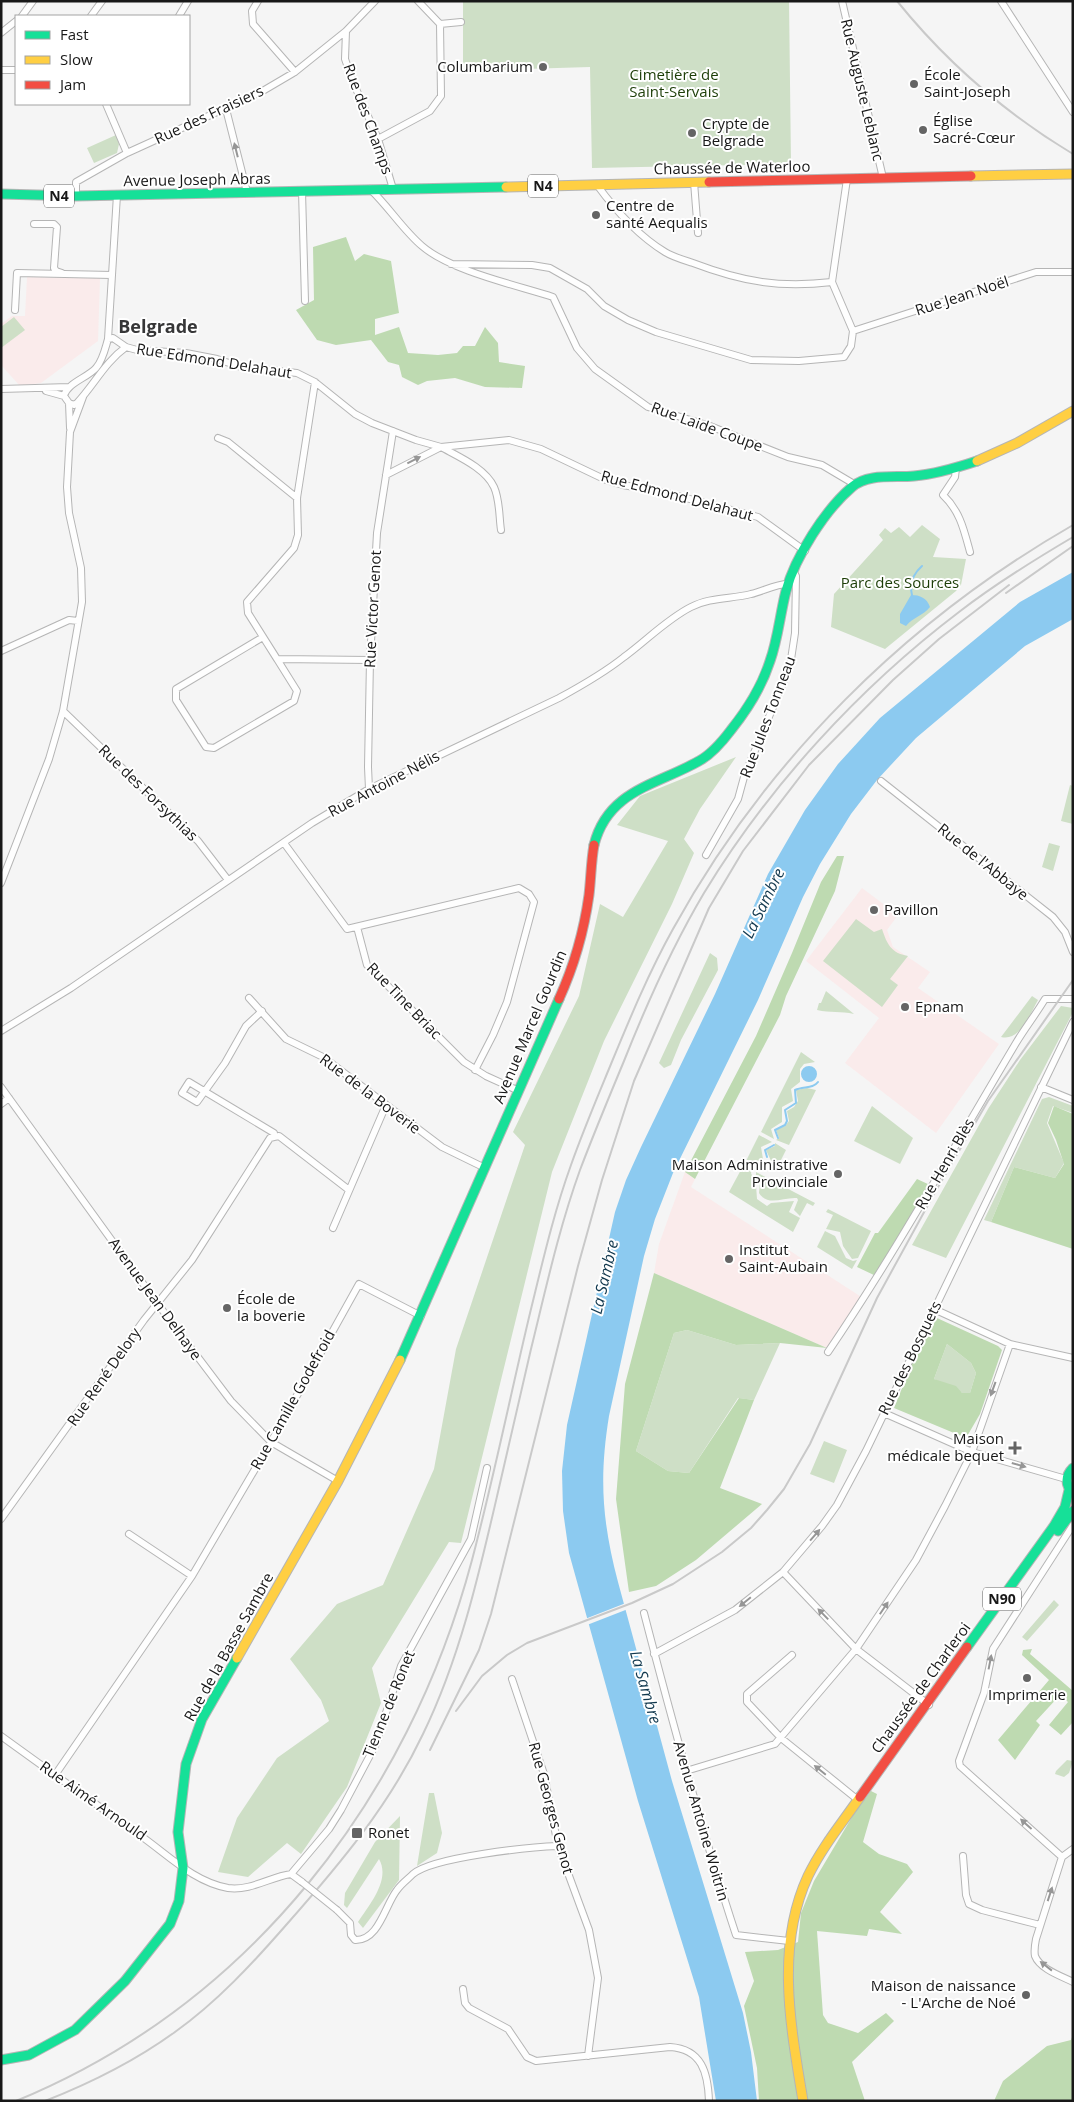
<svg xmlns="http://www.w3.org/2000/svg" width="1074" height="2102" font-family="'Open Sans',sans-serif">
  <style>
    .education { fill: #faebeb }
    .green { fill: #cedfc6 }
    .forest { fill: #bedab1; fill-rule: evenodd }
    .water { fill: #8ccaf0 }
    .pier { fill: #f5f5f5 }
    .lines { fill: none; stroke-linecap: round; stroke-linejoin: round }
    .stream { stroke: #8ccaf0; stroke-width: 2 }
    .street-casing { stroke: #b5b5b5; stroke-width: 8 }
    .fast-casing { stroke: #b5b5b5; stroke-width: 11 }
    .slow-casing { stroke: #b5b5b5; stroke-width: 11 }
    .jam-casing { stroke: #b5b5b5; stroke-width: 11 }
    .street { stroke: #fefefe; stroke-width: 6 }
    .fast { stroke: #16e098; stroke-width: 9 }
    .slow { stroke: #ffcf43; stroke-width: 9 }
    .jam { stroke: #f24e42; stroke-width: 9 }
    .rail { stroke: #c9c9c9; stroke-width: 2 }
    .street-bridge-casing { stroke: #b5b5b5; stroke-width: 8; stroke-linecap: butt }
    .street-bridge { stroke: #fefefe; stroke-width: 6 }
    .oneway { fill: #969696 }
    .poi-dot { fill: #656565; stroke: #fff; stroke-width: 2 }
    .labels { text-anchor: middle; stroke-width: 4; stroke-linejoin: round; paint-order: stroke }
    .shield { fill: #fff; stroke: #5d5d5d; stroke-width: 1 }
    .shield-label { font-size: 14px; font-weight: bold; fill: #181818 }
    .poi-label { font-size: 15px; fill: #181818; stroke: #fff; text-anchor: start }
    .park-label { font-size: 15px; fill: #1c3d07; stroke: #fff }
    .street-label { font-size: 15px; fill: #181818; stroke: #fff }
    .water-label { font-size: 16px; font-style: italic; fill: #11384e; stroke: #fff }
    .quarter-label { font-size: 18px; font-weight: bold; fill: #373738; stroke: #fff }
  </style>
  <rect width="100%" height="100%" fill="#f5f5f5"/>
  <!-- education -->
  <path class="education" d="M27,277L100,278L98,341L41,383L20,386L1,365V324L12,316H25Z
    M862,888L898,915L887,930L893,947L930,972L918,988L999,1044L936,1133L845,1063L879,1018L806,961Z
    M685,1172L695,1179L691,1187L863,1298L827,1348L654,1273L659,1244Z"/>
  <!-- green -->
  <path class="green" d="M463,1H789L791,164L592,168L590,67L463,71Z
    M116,135L119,144L117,153L94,163L87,148Z
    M14,317L25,330L1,348V327Z
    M922,525L940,539L933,557L966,559L961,585L956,591L885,649L831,627L834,594L883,540L879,535L885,528L891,533L899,527L910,537Z
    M736,757L700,809L684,839L694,853L672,904L604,1041L552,1172L461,1543L449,1542L372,1668L381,1703L347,1787L301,1854L287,1843L248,1877L218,1872L237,1818L277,1758L329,1721L321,1700L290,1659L337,1604L383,1585L434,1469L456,1349L525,1145L513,1132L579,996L600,904L623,917L668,841L617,825L640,796Z
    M1070,785L1073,786V824L1061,821Z
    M1049,843L1060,846L1053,871L1042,867Z
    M856,919L874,932L882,929C887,944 891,953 908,956L890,979L898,985L882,1007L823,961Z
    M710,953L717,958L718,970L681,1040L671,1065L664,1068L659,1063Z
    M826,991L854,1014C841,1011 830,1013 817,1010L819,1003H821Z
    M1032,996L1038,1000C1030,1014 1020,1042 1001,1037Z
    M1061,1006L1073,1008V1012L946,1258L912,1245L988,1109L1020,1060Z
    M801,1052L815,1062L804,1064L800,1069V1082L791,1089L793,1101L782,1107V1122L771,1129L774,1139L761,1132Z
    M807,1088L816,1090L789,1145L776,1140L779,1138L776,1130L785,1126L789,1121L787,1111L794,1107L798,1101L796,1090Z
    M1049,1097L1073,1106V1113L1053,1106L1047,1123L1064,1163L1055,1178L1014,1167L991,1222L984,1220L1042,1099Z
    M872,1106L913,1138L900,1164L854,1141Z
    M759,1135L772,1142L761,1147L763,1159L755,1165L746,1161Z
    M775,1143L786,1150L778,1166L772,1163L766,1150L775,1146Z
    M743,1166L752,1170L751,1173L756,1185L757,1199L767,1206L771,1203L794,1201L789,1212L800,1218L793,1232L729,1192Z
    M756,1172L815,1203L813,1206L807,1203L800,1216L794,1210L798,1200L797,1198C783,1197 768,1207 759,1193L760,1182L756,1176Z
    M828,1209L871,1231L858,1258L852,1259L843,1246L840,1232L826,1229L833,1215L826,1212Z
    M825,1231L835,1236L846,1258L853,1261L857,1260L852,1269L817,1247Z
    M687,1330L736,1345L780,1343L754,1400L738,1398L689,1473L668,1471L636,1451L674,1333Z
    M947,1344L971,1363L976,1373L970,1393H962L934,1379Z
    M824,1441L847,1450L834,1483L810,1474Z
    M1054,1600L1059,1605L1027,1641L1022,1637Z
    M1067,1760L1073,1761L1069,1773L1064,1777L1055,1774L1056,1771Z
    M429,1793H434L442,1833L437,1853L417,1866Z
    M400,1816L399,1880L363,1928L358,1922C369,1905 391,1880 379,1859L347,1908L344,1905L345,1893L375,1842Z"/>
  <!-- forest -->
  <path class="forest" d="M346,237L355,261L364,254L391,261L399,313L375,319V335L399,327L408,353L438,355L457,353L463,346H475L485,327L498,343L499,362L525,366L522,388L485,387L455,378L427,381L418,385L402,377L399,365L388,362L371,340L336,345L317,340L296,310L314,300L313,247Z
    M837,856H844L835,891L786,996L780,1015L695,1179L685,1172L756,1036L792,953L821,882Z
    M1054,1106L1073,1114V1249L991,1222L1014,1167L1055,1178L1064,1164L1056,1140L1048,1123Z
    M917,1179L930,1185L876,1276L857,1267L875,1233H878Z
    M654,1273L827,1348L780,1343L736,1345L687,1330L674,1333L636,1451L668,1471L689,1473L739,1398L754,1400L720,1488L762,1504L696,1560L656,1586L629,1592L616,1499L625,1384Z
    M937,1318L998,1346L1002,1350L980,1414L966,1438L894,1408L913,1361ZM947,1344L971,1363L976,1373L970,1393H962L956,1386L934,1379Z
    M1032,1649L1030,1654L1073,1691V1722L1061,1735L1049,1725L1068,1702L1060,1695L1036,1721L1040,1725L1015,1760L998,1740L1049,1680L1022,1655L1023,1650Z
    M871,1791L877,1794L863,1842L879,1854L907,1864L913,1872L880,1912L902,1934L869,1929L867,1936L817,1931L823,2015L828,2023L858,2033L886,2013L894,2021L852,2062L865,2101H759L757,2068L744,2006L754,1981L745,1952L778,1950L798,1942L801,1913L814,1881L852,1817Z
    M1073,2034V2101H994L1003,2081L1047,2046L1071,2040Z"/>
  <!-- water -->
  <path class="water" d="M1073,572V619L1025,646L916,738L877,780L851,814L820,864L803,897L758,1000L673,1173L655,1219L644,1256L609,1416C599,1478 602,1521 618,1582L672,1781L743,2013L751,2052L757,2101H716L699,1997L638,1801L569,1553L563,1511L562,1471L567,1425L615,1212L626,1180L641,1147L715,994L768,874L805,810L838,764L880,718L1020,602Z
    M911,595C920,595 927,598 930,607C923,616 913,617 906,626L900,623V614Z
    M801 1074a8 8 0 1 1 16 0a8 8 0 1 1-16 0Z"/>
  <!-- pier -->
  <path class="pier" d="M626,1603L628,1609L587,1625L585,1619Z"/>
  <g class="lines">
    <!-- stream -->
    <path class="stream" d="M912,595C909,583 913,574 922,566
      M778,1138L775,1130L785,1125L787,1121L785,1110L796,1103L795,1090C803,1086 813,1089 818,1082
      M767,1157L765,1150L774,1145"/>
    <!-- street casing -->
    <g class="street-casing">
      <path id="street" d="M258,1L252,11L253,24L295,72
        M375,1L346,31L345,59L353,82L378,139L393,189
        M842,1L883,178
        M1001,1L1073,112
        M22,16L33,1
        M91,16L102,1
        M179,16L188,1
        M440,24L461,22
        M1,33L16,21
        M1,70H16
        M106,104L127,153
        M226,109L247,192
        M378,139L430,111L441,96L440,24L418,1
        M694,182L698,233
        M597,185C616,211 637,235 665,252C673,257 684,260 693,263C743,282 780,288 832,282
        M370,189C389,207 403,230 422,246C451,271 516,285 553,297L577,348L595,369L648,407L710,426L788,457L822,465L854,484
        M302,191L305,301
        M76,196V182L127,153L261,92L295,72L346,31
        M34,224H54L57,227L54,268L56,271L62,273
        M451,264L532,265L550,268L587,289L604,306L628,320L656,332L751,360L799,361L844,357L851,346L853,331L832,282L847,179
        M15,310L17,273L112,275
        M853,331L1036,272H1073
        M108,339L113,338L126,347L137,350L186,353L217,359L241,367L297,373L315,382L355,414L372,423L416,440L441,447L509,440L541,449L606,480L623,485L667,493L758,517L805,551
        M315,382L297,498L298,535L294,548L247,602L248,613L277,659L370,660
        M1,389L69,387
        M46,391L64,396L69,403L70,428
        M64,396C67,383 87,378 96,368C103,360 105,349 108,339L117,195
        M69,403L74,405L77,403C94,385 105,362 126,347
        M218,438L228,442L297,498
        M956,468L955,477L943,495C960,511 964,530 970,552
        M386,475L441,447C459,457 485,468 494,487C500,500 499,517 501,530
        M263,637L176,689V700L206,747L214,748L294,701L297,691L277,659
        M1,651L69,620L78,621
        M63,711L198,841L228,880
        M881,781L1053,917L1065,932L1073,952
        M369,789L368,767L370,660L377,533L393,431
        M284,843L347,929L519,888L529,894L534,902L507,1002L493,1035L475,1070
        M706,855L738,799L744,777L790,666L795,633L796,576L793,571
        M1,883L49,759L63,711L82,602L81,568L69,513L67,487L70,432L83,397
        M357,927L367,965L464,1062L486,1076L519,1091
        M249,998L286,1039L323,1057L442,1147L485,1168
        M262,1011L246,1026L225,1063L197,1102L182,1093L189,1082L274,1133V1137
        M1,1031L71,988L312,823L369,789L559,698C581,686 604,673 624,657C646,641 667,619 691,607C710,597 732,599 751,594C764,591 775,584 788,584
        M1,1087L157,1303L231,1401L271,1442L338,1481
        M1041,1087L1073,1100
        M1,1104L9,1098
        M274,1137L279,1136L349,1190
        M333,1228L386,1105
        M934,1309L1010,1344L1073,1358
        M828,1352C896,1252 954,1147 1016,1043C1025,1028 1036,1014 1045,999H1073
        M884,1413L972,1452L1066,1479
        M1,1519L144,1320L192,1260L270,1138L274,1137
        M129,1534L192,1576
        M783,1572L856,1649L929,1705
        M644,1613C672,1721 701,1829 736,1935L789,1941
        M654,1654L735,1610L783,1572L822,1526L837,1505L866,1451L1073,1022
        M792,1655L747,1694V1702L781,1738L858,1800
        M512,1679L544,1774L558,1846L589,1930L598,1978L588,2056
        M1,1736C48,1770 94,1803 141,1836C168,1855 194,1882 228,1888C251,1891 270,1877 291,1874L302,1882
        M686,1771L775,1744L856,1649L916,1560L945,1506L972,1452L1010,1344
        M55,1775L192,1576L271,1442L359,1284L421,1316
        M1073,1849L1062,1857L1036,1939C1035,1944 1034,1951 1035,1956C1040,1969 1061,1976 1073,1982
        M963,1856L966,1895L969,1904L982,1910L1040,1925
        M1062,1857L960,1766L959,1761L984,1693L993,1649L1073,1525
        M291,1874L329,1829L341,1810L376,1744L401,1666L471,1539L487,1468
        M337,1910L350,1923L351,1935L355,1940C379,1941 385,1905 397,1890C401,1884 408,1879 413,1874C433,1857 530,1847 558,1846
        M463,1989L465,2003L469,2008L508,2029L527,2057L536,2061L670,2047C702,2049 708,2073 709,2101"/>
    </g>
    <!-- fast casing -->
    <g class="fast-casing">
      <path id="fast" d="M1,194L76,196L506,187
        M594,845C608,790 657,785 699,761C712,754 722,742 731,730C747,710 762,686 770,661C778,639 780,614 786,591C795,557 825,510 852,487C868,473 895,478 914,476C936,474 956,468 977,461
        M400,1360L559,999
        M1073,1468C1065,1476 1065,1485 1073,1493
        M1058,1531L1073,1511
        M967,1647L1054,1526L1065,1507L1069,1490
        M1,2060L29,2055L75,2030L125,1981L170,1924L179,1901L183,1868L178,1832L186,1764L202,1719L237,1658"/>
    </g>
    <!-- slow casing -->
    <g class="slow-casing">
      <path id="slow" d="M971,176L1073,174
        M506,187L709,182
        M977,461L1017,443L1073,411
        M237,1658L338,1481L400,1360
        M803,2101C791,2028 775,1947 808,1876C822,1847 842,1823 860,1797"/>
    </g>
    <!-- jam casing -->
    <g class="jam-casing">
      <path id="jam" d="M709,182L971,176
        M559,999C574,966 584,931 589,895C591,878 591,862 594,845
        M860,1797L967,1647"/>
    </g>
    <!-- street -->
    <use href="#street" class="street"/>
    <!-- fast -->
    <use href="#fast" class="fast"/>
    <!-- slow -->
    <use href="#slow" class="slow"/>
    <!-- jam -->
    <use href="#jam" class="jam"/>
    <!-- rail -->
    <path class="rail" d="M897,1C947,63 1005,113 1073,154
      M1006,593L1073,546
      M456,1711L482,1676L507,1655L527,1643L632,1603L673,1584L722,1552L751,1528L767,1510L784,1489L810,1444L877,1298L934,1194L988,1101L1073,980
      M430,1750L479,1650L491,1614L578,1266L602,1180L634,1081L709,908L743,851L809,765L893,680L939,639L1009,585
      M16,2101C249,2005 408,1800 472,1560C494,1477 511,1392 531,1309C543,1260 554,1212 571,1165C583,1131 597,1098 611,1064C630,1018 649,972 673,929C766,760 906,621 1073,525
      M45,2101C91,2083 135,2061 175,2032C217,2002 253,1963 287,1924C339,1865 389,1806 423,1734C460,1658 479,1574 498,1492C509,1444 520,1396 531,1349C546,1288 559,1228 580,1170C594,1133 609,1097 624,1061C647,1003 672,947 704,893C769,786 859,688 959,612C995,584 1034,560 1073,537"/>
    <!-- street-bridge casing -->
    <g class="street-bridge-casing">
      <path id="street-bridge" d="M302,1882L337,1910"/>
    </g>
    <!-- street-bridge -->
    <use href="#street-bridge" class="street-bridge"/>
  </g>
  <!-- one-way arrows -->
  <defs><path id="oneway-solid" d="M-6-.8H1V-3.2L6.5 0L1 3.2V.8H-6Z" transform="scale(1.25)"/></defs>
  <g class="oneway">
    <use href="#oneway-solid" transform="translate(236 150) rotate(-104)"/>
    <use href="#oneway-solid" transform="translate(414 460) rotate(-27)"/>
    <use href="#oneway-solid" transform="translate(993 1389) rotate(110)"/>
    <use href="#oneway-solid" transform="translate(1019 1465) rotate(16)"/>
    <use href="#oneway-solid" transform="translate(815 1535) rotate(-49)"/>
    <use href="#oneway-solid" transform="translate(745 1602) rotate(141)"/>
    <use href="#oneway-solid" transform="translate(884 1608) rotate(-56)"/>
    <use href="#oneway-solid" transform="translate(823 1614) rotate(-134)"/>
    <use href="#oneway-solid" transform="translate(990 1662) rotate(-79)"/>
    <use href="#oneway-solid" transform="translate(820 1770) rotate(-141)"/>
    <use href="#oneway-solid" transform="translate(1026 1824) rotate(-138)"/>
    <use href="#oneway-solid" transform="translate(1050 1894) rotate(-72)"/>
    <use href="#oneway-solid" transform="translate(1046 1966) rotate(-142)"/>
  </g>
  <!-- markers -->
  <g class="poi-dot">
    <circle cx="543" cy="67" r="5"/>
    <circle cx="914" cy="84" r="5"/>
    <circle cx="923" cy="130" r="5"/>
    <circle cx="692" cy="133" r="5"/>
    <circle cx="596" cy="215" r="5"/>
    <circle cx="874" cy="910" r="5"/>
    <circle cx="905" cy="1007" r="5"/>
    <circle cx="838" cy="1174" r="5"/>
    <circle cx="729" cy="1259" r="5"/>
    <circle cx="227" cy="1308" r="5"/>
    <path d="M1012.5 1440.5h5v5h5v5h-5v5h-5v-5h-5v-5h5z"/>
    <circle cx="1027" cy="1678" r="5"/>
    <rect x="351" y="1827" width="12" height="12" rx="2.5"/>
    <circle cx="1026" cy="1995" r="5"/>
  </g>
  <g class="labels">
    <!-- shield labels -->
    <g class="shield">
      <rect x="528" y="174.5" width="30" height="23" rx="4"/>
      <rect x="44" y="184.5" width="30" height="23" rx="4"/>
      <rect x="983" y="1587.5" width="38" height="23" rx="4"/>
    </g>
    <g class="shield-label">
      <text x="543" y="191">N4</text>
      <text x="59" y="201">N4</text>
      <text x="1002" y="1604">N90</text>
    </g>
    <!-- poi labels -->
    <g class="poi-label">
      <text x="533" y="72" text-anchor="end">Columbarium</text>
      <text x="924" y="80">École<tspan x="924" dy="17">Saint-Joseph</tspan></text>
      <text x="933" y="126">Église<tspan x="933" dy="17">Sacré-Cœur</tspan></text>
      <text x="702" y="129">Crypte de<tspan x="702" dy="17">Belgrade</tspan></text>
      <text x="606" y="211">Centre de<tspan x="606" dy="17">santé Aequalis</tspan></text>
      <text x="884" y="915">Pavillon</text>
      <text x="915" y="1012">Epnam</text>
      <text x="828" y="1170" text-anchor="end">Maison Administrative<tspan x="828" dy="17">Provinciale</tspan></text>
      <text x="739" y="1255">Institut<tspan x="739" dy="17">Saint-Aubain</tspan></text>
      <text x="237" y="1304">École de<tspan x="237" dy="17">la boverie</tspan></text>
      <text x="1004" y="1444" text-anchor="end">Maison<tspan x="1004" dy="17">médicale bequet</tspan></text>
      <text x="1027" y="1700" text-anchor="middle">Imprimerie</text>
      <text x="368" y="1838">Ronet</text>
      <text x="1016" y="1991" text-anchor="end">Maison de naissance<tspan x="1016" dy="17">- L'Arche de Noé</tspan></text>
    </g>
    <!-- park labels -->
    <g class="park-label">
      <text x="674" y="80">Cimetière de<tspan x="674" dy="17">Saint-Servais</tspan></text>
      <text x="900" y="588">Parc des Sources</text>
    </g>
    <!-- street labels -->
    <g class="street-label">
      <text transform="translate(862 90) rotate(77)" y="5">Rue Auguste Leblanc</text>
      <text transform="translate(209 115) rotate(-25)" y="5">Rue des Fraisiers</text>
      <text transform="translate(368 119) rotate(70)" y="5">Rue des Champs</text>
      <text transform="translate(732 168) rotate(-1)" y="5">Chaussée de Waterloo</text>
      <text transform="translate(197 180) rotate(-1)" y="5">Avenue Joseph Abras</text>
      <text transform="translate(962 296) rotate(-18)" y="5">Rue Jean Noël</text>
      <text transform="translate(214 361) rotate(9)" y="5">Rue Edmond Delahaut</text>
      <text transform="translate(707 427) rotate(20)" y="5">Rue Laide Coupe</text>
      <text transform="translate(677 496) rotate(15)" y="5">Rue Edmond Delahaut</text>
      <text transform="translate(373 609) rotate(-87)" y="5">Rue Victor Genot</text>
      <text transform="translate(768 717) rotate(-69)" y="5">Rue Jules Tonneau</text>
      <text transform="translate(384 784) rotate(-28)" y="5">Rue Antoine Nélis</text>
      <text transform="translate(148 793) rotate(44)" y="5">Rue des Forsythias</text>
      <text transform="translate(983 862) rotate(39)" y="5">Rue de l'Abbaye</text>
      <text transform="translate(404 1001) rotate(46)" y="5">Rue Tine Briac</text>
      <text transform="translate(530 1027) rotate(-67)" y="5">Avenue Marcel Gourdin</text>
      <text transform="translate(370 1094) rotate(37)" y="5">Rue de la Boverie</text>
      <text transform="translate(945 1164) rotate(-60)" y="5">Rue Henri Blès</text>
      <text transform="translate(155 1299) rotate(54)" y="5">Avenue Jean Delhaye</text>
      <text transform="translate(910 1358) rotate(-64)" y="5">Rue des Bosquets</text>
      <text transform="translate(104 1377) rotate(-55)" y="5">Rue René Delory</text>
      <text transform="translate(293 1400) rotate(-61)" y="5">Rue Camille Godefroid</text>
      <text transform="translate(229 1647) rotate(-61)" y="5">Rue de la Basse Sambre</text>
      <text transform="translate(921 1688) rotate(-54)" y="5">Chaussée de Charleroi</text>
      <text transform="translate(389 1704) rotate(-68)" y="5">Tienne de Ronet</text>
      <text transform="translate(93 1801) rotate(35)" y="5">Rue Aimé Arnould</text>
      <text transform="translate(551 1808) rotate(75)" y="5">Rue Georges Genot</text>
      <text transform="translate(701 1821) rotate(74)" y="5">Avenue Antoine Woitrin</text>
    </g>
    <!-- water labels -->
    <g class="water-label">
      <text transform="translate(763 903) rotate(-64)" y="6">La Sambre</text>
      <text transform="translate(604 1277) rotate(-77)" y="6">La Sambre</text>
      <text transform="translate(646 1687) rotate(74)" y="6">La Sambre</text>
    </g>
    <!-- quarter labels -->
    <g class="quarter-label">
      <text x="158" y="333">Belgrade</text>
    </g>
  </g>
  <!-- border -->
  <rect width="1074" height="2102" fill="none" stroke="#181818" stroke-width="5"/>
  <!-- legend -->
  <rect x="15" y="15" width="175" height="90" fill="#ffffff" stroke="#a3a3a3"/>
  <rect x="25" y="31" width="25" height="8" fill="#16e098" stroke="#a3a3a3"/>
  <text x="60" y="40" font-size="15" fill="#181818">Fast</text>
  <rect x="25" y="56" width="25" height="8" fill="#ffcf43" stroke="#a3a3a3"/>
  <text x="60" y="65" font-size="15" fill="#181818">Slow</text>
  <rect x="25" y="81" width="25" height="8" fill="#f24e42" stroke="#a3a3a3"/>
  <text x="60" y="90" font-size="15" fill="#181818">Jam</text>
</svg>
